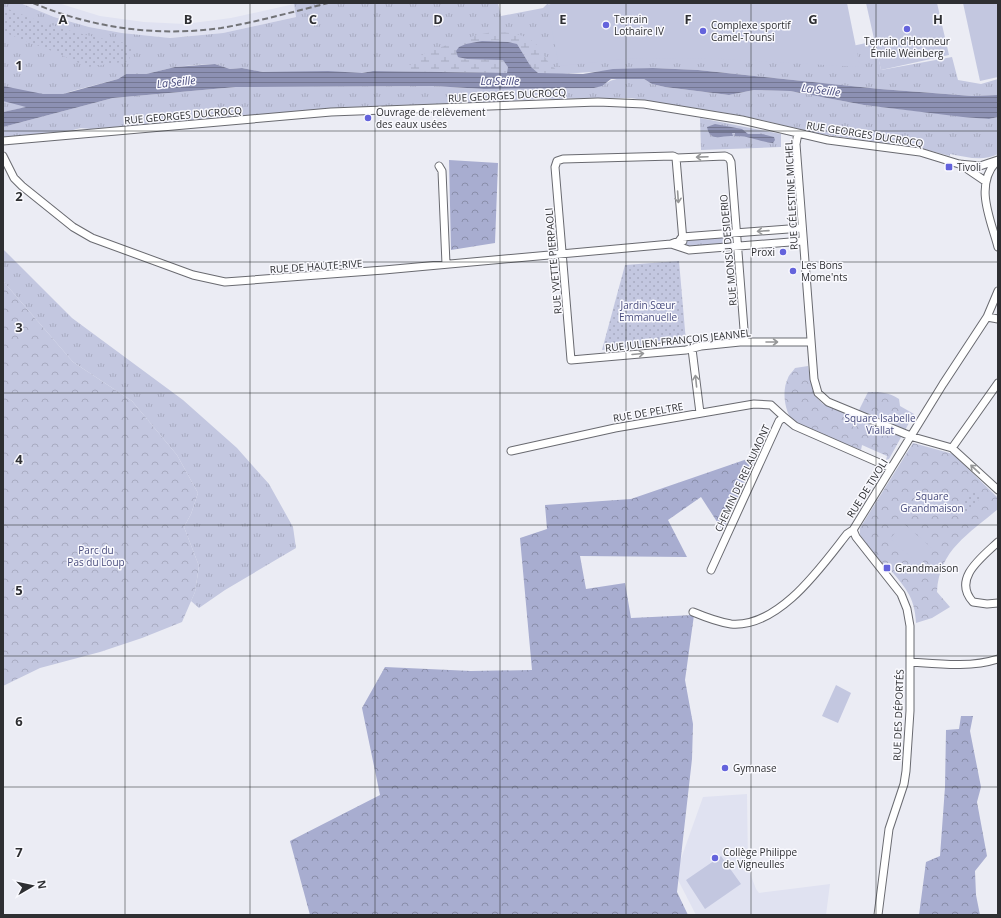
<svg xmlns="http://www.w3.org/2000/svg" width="1001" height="918" font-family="'Open Sans',sans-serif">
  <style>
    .built { fill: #e0e2f1 }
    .grass { fill: url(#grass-tufts) }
    .forest { fill: url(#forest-crowns) }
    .wetland { fill: url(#wetland-marsh) }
    .park { fill: url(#park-crowns) }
    .garden { fill: url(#garden-dots) }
    .pitch { fill: #c3c7e0 }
    .water { fill: url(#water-rules) }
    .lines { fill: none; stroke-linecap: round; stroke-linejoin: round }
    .minor-casing { stroke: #696a70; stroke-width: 9 }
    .minor { stroke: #fff; stroke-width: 7 }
    .rail { stroke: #727377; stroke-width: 2; stroke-dasharray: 6 3; stroke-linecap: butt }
    .oneway { stroke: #969798 }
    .grid { fill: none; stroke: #2e2f32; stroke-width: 1; stroke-opacity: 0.55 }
    .poi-dot { fill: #6463dc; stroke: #f9f9fe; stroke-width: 1.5 }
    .labels { text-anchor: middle; stroke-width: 3; stroke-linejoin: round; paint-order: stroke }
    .poi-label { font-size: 10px; fill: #2e2f32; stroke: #f9f9fe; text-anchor: start }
    .street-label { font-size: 10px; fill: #2e2f32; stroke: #f9f9fe }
    .park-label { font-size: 10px; fill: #494d7e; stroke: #f9f9fe }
    .water-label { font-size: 11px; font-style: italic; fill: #494c7e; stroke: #f9f9fe }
    .grid-label { font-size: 13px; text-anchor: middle; font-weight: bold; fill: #2e2f32; stroke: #f9f9fe; stroke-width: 3; stroke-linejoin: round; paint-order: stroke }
  </style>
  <defs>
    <pattern id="grass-tufts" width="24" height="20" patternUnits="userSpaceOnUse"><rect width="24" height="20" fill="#c3c7e0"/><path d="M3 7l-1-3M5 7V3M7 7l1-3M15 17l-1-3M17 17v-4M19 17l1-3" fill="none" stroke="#a8abc1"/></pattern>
    <pattern id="forest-crowns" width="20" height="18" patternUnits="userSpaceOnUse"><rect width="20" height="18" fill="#a8add0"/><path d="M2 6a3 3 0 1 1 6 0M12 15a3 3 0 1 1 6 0" fill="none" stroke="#898da9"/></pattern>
    <pattern id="wetland-marsh" width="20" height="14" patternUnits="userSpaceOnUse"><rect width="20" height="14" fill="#c3c7e0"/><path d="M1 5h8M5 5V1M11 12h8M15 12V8" fill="none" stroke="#a8abc1"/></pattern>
    <pattern id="park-crowns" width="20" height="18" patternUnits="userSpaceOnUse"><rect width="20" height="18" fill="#c3c7e0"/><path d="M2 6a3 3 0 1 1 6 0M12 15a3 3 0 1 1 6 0" fill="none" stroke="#a8abc1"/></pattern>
    <pattern id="garden-dots" width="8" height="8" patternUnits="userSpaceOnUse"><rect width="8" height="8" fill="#c3c7e0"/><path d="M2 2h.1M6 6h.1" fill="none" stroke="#a8abc1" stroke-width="1.8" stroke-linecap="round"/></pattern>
    <pattern id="water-rules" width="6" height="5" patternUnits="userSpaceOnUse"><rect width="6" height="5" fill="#8d91b3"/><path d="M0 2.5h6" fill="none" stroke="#747792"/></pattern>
  </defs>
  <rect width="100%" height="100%" fill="#ebecf4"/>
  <!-- built -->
  <path class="built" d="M20,3H58L100,16L144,22L185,24L231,18L294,4L296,17L223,33L169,38L122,33L89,27L54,17Z
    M747,794L748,868L756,889L759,893L830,884L826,915H696L677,878V870L703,797Z"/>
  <!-- grass -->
  <path class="grass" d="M3,3H20L54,17L89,27L122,33L170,38L223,33L296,17L294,4L296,3H498L501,16L543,8L548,3L564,64L668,43L798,58L875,41L881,70L952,57L958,80L981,84L998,79V95L972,96L880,89L698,70L653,68L562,74L373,71L362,73L263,72L242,68L230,69L215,64L194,65L175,67L146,74H126L118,79L72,91L27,107L3,112Z
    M624,78L644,79L652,84L665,87L729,95L754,90L790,91L864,105L989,119L998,117V154C982,162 967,157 950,154V156L920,148L820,134L744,116L631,98L537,99L461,104L324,109L91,129L81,128L73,130L3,138V127L113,98L236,87L433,86L484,89L594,88C607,84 609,79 624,78Z
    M700,118L781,134V147L701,150Z
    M732,236V244L689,248L686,246V239Z
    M3,249L72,318L183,400L237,448L269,484L293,527L296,548L225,590L199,608L191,601L195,592L199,566L184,527L191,514L198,493L177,455L132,401L73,362L3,281Z"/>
  <!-- forest -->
  <path class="forest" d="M449,160L498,163L495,243L451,250Z
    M756,456L723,531L701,497L668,520L687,557L580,556L586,589L625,583L631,618L694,615L685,680L693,724L692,759L677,892L688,915H310L290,841L380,795L362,708L385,667L471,671L532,670L520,538L547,529L545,505L631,499Z
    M961,716H973L970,731L981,787L977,802L987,856L975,871L976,895L980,915H919L926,862L940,856L945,787L946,730L959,729Z"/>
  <!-- wetland -->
  <path class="wetland" d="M492,32C508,32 529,33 539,48C548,61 548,64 562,74L538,73C529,67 529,58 522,51C508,35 484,41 466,44L458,57L467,59L503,60L508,67L507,73L403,71L426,52L477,35Z"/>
  <!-- park -->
  <path class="park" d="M3,281L73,362L132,401L177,455L198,493L191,514L184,527L199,566L195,592L182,622L142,638L100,652L40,668L3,686Z
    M808,366L814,395L823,404L856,416L868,392C880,392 889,392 899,399L900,406L914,414L889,459L886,460L887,456L862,445L861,450L795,424C785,414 781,392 788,378C789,375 793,371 795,368Z
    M913,443L953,454L998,498V509C969,534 939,550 937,592L950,607L932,618L916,623C915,596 904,586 887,566L883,565L860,535V528Z"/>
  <!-- garden -->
  <path class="garden" d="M3,7C47,25 85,37 132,44L129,61L88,67L52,51L3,32Z
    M679,261L686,342L602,350L625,265Z
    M974,489L982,497L966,513L958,506Z"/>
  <!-- pitch -->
  <path class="pitch" d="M554,3H847L860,67L723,59L635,58L559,66L547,5Z
    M866,3H937L949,55L881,70Z
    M963,3H998V77L980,81Z
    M903,523L933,549L920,565L890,539Z
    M836,685L851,693L838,723L822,716Z
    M721,856L741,884L705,909L686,880Z"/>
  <!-- water -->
  <path class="water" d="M482,41L508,42L517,44L531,67L538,73L583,74L613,69L653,68L698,70L880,89L972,96L998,95V117L989,119L963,117L864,105L790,91L754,90L729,95L665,87L652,84L644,79H611L602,86L594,88L484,89L433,86L236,87L113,98L3,127V112L26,107L3,101V86L43,94H63L118,79L126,74H146L175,67L215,64L230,69L242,68L263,72L328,71L362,73L373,71L507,73L508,67L503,60L467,59L458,57L456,51L459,47L466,44Z
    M715,124L742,129L748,134H762L774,137L775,140L773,143C760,142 748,135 735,136V133H732L733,136C722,135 710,143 707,127Z"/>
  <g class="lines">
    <!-- minor casing -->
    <g class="minor-casing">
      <path id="minor" d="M798,133L796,144L814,379L818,393L828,402L913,437L952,448L998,490
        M3,141L331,112L598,102L644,104L742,120L828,140L920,152L959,164L980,166L998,160
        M3,156L14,178L22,186L73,227L92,238L193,275L225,282L384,270L671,244L679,241L682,237L802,228
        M676,158L683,241
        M996,162C974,186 991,220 998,247
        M960,164L985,181
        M439,166L442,171L446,264
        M671,244L689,250L803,241
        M987,317L998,319
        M745,342L731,162L729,158L725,156L677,158L673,156L563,159L557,161L555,167L571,360L686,350L701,346L740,342H811
        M692,349L700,413
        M952,448L998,383
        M511,451L615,428L754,404L771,405L784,417
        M853,530L856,537L901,594L907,609L910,626V711L906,771L904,784L889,829L878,915
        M998,542C981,558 952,579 973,602L987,604L998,603
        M711,570L779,421L784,417L795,426L891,468
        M693,612C705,617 718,622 731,624C779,628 821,567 847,534L853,530L943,384L987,317L998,291
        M910,662C939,664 970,668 998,659"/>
    </g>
    <!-- minor -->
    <use href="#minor" class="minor"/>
    <!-- rail -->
    <path class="rail" d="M33,3C92,28 157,37 221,28C257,22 292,12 328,3"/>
  </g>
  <!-- one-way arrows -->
  <defs><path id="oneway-shaft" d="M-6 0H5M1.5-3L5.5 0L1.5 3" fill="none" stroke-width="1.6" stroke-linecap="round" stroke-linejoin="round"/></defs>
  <g class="oneway">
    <use href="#oneway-shaft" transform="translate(702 157) rotate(178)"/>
    <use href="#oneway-shaft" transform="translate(678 197) rotate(86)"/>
    <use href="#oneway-shaft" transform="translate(763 231) rotate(176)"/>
    <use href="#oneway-shaft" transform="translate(772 342)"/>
    <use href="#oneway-shaft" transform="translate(638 354) rotate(-5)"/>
    <use href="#oneway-shaft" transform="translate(696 381) rotate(-96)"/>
    <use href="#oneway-shaft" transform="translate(975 469) rotate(-137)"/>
  </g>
  <!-- grid -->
  <path class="grid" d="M125,3V915M250,3V915M375,3V915M500,3V915M626,3V915M751,3V915M876,3V915M3,131H998M3,262H998M3,393H998M3,525H998M3,656H998M3,787H998"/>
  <!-- markers -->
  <g class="poi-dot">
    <circle cx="606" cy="25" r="4"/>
    <circle cx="907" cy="29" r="4"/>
    <circle cx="703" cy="31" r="4"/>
    <circle cx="368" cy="118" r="4"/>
    <rect x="945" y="163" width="8" height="8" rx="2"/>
    <circle cx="783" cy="252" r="4"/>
    <circle cx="793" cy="271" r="4"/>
    <rect x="883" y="564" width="8" height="8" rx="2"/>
    <circle cx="725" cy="768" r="4"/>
    <circle cx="715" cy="858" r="4"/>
  </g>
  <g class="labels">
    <!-- poi labels -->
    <g class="poi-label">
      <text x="614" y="23">Terrain<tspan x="614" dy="12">Lothaire IV</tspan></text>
      <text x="711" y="29">Complexe sportif<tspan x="711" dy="12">Camel-Tounsi</tspan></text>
      <text x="907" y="45" text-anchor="middle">Terrain d'Honneur<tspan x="907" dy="12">Émile Weinberg</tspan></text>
      <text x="376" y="116">Ouvrage de relèvement<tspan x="376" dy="12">des eaux usées</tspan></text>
      <text x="957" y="171">Tivoli</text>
      <text x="775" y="256" text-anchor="end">Proxi</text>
      <text x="801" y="269">Les Bons<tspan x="801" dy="12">Mome'nts</tspan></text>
      <text x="895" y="572">Grandmaison</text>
      <text x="733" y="772">Gymnase</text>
      <text x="723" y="856">Collège Philippe<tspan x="723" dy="12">de Vigneulles</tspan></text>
    </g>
    <!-- street labels -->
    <g class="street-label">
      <text transform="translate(507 95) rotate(-3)" y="4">RUE GEORGES DUCROCQ</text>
      <text transform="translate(183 115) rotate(-5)" y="4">RUE GEORGES DUCROCQ</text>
      <text transform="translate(865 134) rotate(9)" y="4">RUE GEORGES DUCROCQ</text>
      <text transform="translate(791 195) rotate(-93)" y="4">RUE CÉLESTINE MICHEL</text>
      <text transform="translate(728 250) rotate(-95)" y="4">RUE MONSÙ DESIDERIO</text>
      <text transform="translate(553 261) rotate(-95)" y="4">RUE YVETTE PIERPAOLI</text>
      <text transform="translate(316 266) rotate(-4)" y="4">RUE DE HAUTE-RIVE</text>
      <text transform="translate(678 340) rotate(-6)" y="4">RUE JULIEN-FRANÇOIS JEANNEL</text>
      <text transform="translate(648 412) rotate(-10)" y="4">RUE DE PELTRE</text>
      <text transform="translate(742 478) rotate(-65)" y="4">CHEMIN DE RELAUMONT</text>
      <text transform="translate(867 488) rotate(-58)" y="4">RUE DE TIVOLI</text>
      <text transform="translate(898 715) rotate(-88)" y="4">RUE DES DÉPORTÉS</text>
    </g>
    <!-- park labels -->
    <g class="park-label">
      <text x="648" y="309">Jardin Sœur<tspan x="648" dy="12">Emmanuelle</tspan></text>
      <text x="880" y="422">Square Isabelle<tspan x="880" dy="12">Viallat</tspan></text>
      <text x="932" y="500">Square<tspan x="932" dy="12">Grandmaison</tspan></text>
      <text x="96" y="554">Parc du<tspan x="96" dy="12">Pas du Loup</tspan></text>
    </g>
    <!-- water labels -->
    <g class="water-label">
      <text x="500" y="85">La Seille</text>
      <text transform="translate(176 82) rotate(-6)" y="4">La Seille</text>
      <text transform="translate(821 90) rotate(7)" y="4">La Seille</text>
    </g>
  </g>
  <g class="grid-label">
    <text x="63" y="24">A</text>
    <text x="188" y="24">B</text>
    <text x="313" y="24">C</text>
    <text x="438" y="24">D</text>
    <text x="563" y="24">E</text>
    <text x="688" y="24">F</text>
    <text x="813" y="24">G</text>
    <text x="938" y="24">H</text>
    <text x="19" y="70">1</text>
    <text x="19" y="201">2</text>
    <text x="19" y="332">3</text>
    <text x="19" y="464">4</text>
    <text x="19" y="595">5</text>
    <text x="19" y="726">6</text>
    <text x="19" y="857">7</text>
  </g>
  <!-- border -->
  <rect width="1001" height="918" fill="none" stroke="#2e2f32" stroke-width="8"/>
  <!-- north arrow -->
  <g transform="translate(32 886) rotate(81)" stroke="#f9f9fe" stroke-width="3" paint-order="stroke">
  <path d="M0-3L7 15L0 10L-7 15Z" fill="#2e2f32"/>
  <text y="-6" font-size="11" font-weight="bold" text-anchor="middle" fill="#2e2f32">N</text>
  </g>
</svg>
